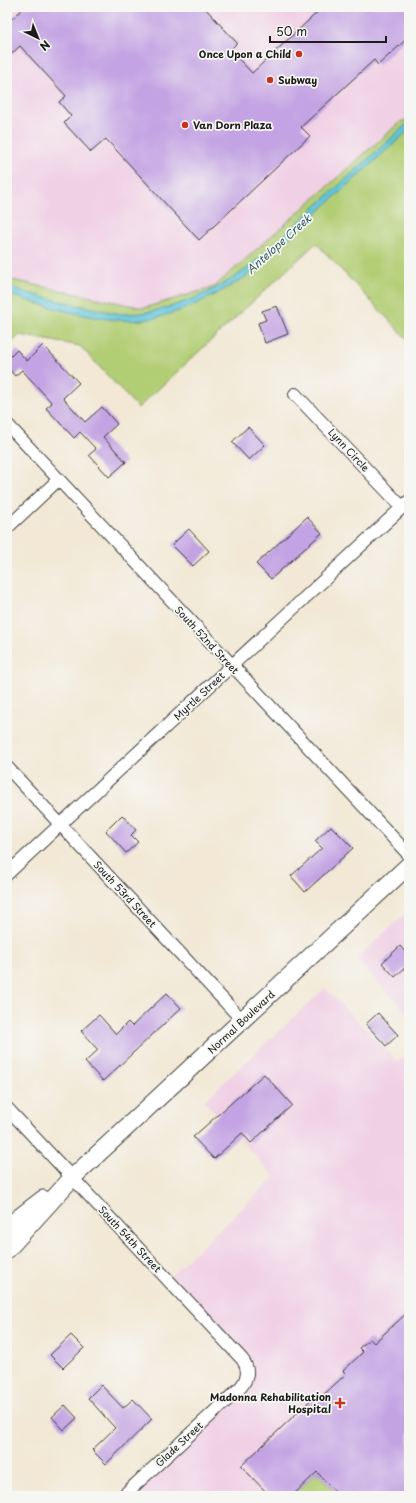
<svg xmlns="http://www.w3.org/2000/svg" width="416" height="1503" font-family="'Playpen Sans',sans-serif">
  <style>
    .built { fill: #f0d0e5 }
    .green { fill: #b2ce74; stroke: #677548 }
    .water { fill: #5ec6db; stroke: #3d717c }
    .building { fill: #c3a3e3 }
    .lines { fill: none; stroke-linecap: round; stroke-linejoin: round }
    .street-casing { stroke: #3c3b38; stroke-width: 14 }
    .secondary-casing { stroke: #3c3b38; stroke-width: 19 }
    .street { stroke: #fff; stroke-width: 12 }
    .secondary { stroke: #fff; stroke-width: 17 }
    .poi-dot { fill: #c8321e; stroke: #f6f6f2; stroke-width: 1.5 }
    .labels { text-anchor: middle; stroke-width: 3.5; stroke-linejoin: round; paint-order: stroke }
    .poi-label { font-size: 10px; font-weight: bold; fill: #1c1c1c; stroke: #f6f6f2; text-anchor: end }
    .street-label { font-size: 10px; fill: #1c1c1c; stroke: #f6f6f2 }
    .water-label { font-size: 11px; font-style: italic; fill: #33585f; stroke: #f6f6f2 }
  </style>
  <rect width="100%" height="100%" fill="#f6f6f2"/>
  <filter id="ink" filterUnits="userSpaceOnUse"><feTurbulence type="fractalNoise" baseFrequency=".025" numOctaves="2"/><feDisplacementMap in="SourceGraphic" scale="8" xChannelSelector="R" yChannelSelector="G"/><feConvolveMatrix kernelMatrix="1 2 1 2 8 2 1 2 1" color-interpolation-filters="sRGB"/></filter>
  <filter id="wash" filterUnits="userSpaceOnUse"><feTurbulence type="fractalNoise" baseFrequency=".012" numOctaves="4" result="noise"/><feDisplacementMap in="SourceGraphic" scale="16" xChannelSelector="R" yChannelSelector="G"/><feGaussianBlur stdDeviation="0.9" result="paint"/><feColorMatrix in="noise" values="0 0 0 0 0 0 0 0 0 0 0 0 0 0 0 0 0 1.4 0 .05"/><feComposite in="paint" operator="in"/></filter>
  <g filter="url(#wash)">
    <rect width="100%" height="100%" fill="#f2e8d5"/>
    <!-- built -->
    <path class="built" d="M7,7H409V119L400,122L214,287L144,308L7,279Z
      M409,910V1015L356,959Z
      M325,988L398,1062L409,1052V1496H123L248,1373L167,1279L275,1177L204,1101Z"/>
    <!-- green -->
    <path class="green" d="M409,119L408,340L316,243L138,408L80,346L20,335L7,347V279L144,308L214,287L400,122Z
      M317,1472L339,1496H292Z"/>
    <!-- water -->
    <path class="water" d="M409,122V130L247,276C220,293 191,309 159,317C117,329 48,307 7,294V286C35,296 63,302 92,308C102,310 112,313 122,314C164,315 216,292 249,267Z"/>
    <g id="blocks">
      <!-- building -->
      <path class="building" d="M25,7H204L237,43L230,50L252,73L323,7H409V37L378,65L374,60L301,127L310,136L199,240L106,139L91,152L64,123L71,116L59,102L66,96L20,46L7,58V23Z
        M277,306L288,334L265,343L258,323L266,320L262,311Z
        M43,345L79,383L63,398L85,422L102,407L117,424L103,437L126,462L109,477L89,455L96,449L80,432L74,438L46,408L52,403L22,370L15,376L7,367V360L17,350L27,361Z
        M248,427L265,445L249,460L232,442Z
        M307,517L322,533L271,579L256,564Z
        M189,529L209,551L193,566L172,545Z
        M122,815L136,830L131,835L138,842L126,853L106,831Z
        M331,826L353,848L305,892L291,876L322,848L315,841Z
        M400,946L409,956V964L395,977L382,963Z
        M167,993L181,1008L103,1081L85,1062L98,1050L81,1031L99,1015L116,1034L128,1022L132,1026Z
        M378,1013L398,1035L386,1046L366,1024Z
        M264,1074L292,1105L251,1143L242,1133L214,1159L193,1137Z
        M409,1311V1496H339L317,1472L292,1496H270L241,1466L318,1393L321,1397L346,1374L343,1371L363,1352L359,1348L370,1339L374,1343Z
        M71,1335L84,1348L63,1368L50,1355Z
        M101,1385L123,1408L133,1399L152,1419L106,1464L92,1450L115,1428L88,1398Z
        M65,1405L77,1418L64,1430L52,1417Z"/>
    </g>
  </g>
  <g filter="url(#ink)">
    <use href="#blocks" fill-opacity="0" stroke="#3c3b38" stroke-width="1"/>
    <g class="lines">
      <!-- street casing -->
      <g class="street-casing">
        <path id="street" d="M295,394L402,507
          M7,424L409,855
          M7,528L58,480
          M7,767L243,1021
          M7,874L409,501
          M7,1108L242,1359C250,1369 248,1379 240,1388L123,1496"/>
      </g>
      <!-- secondary casing -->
      <g class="secondary-casing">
        <path id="secondary" d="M7,1227L43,1199
          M7,1250L72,1178L409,865"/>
      </g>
      <!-- street -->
      <use href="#street" class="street"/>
      <!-- secondary -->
      <use href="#secondary" class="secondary"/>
    </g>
  </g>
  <!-- markers -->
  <g class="poi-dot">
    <circle cx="299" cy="54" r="4"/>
    <circle cx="270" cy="80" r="4"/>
    <circle cx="185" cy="125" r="4"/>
    <path d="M338 1397h4v4h4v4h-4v4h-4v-4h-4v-4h4z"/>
  </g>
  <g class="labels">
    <!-- poi labels -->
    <g class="poi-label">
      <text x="291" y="58">Once Upon a Child</text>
      <text x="278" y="84" text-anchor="start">Subway</text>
      <text x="193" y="129" text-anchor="start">Van Dorn Plaza</text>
      <text x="331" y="1401">Madonna Rehabilitation<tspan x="331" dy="12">Hospital</tspan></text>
    </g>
    <!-- street labels -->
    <g class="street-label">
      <text transform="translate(349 450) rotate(47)" y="4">Lynn Circle</text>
      <text transform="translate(207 640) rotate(47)" y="4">South 52nd Street</text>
      <text transform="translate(199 696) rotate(-43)" y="4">Myrtle Street</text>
      <text transform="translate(125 894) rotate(47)" y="4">South 53rd Street</text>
      <text transform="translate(241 1022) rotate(-43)" y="4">Normal Boulevard</text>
      <text transform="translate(130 1239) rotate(47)" y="4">South 54th Street</text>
      <text transform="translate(179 1444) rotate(-43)" y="4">Glade Street</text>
    </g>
    <!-- water labels -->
    <g class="water-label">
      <text transform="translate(279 244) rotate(-42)" y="4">Antelope Creek</text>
    </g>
  </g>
  <!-- margin -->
  <rect width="416" height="1503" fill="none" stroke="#f6f6f2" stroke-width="24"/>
  <!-- north arrow -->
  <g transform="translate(38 38) rotate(137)" stroke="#f6f6f2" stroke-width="3" paint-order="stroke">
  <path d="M0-3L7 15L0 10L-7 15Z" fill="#1c1c1c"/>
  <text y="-6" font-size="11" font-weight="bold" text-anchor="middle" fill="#1c1c1c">N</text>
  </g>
  <!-- scale -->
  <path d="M270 36v6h116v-6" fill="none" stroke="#1c1c1c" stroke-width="2"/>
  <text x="276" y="36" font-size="12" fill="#1c1c1c" stroke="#f6f6f2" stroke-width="3" paint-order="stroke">50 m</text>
</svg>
